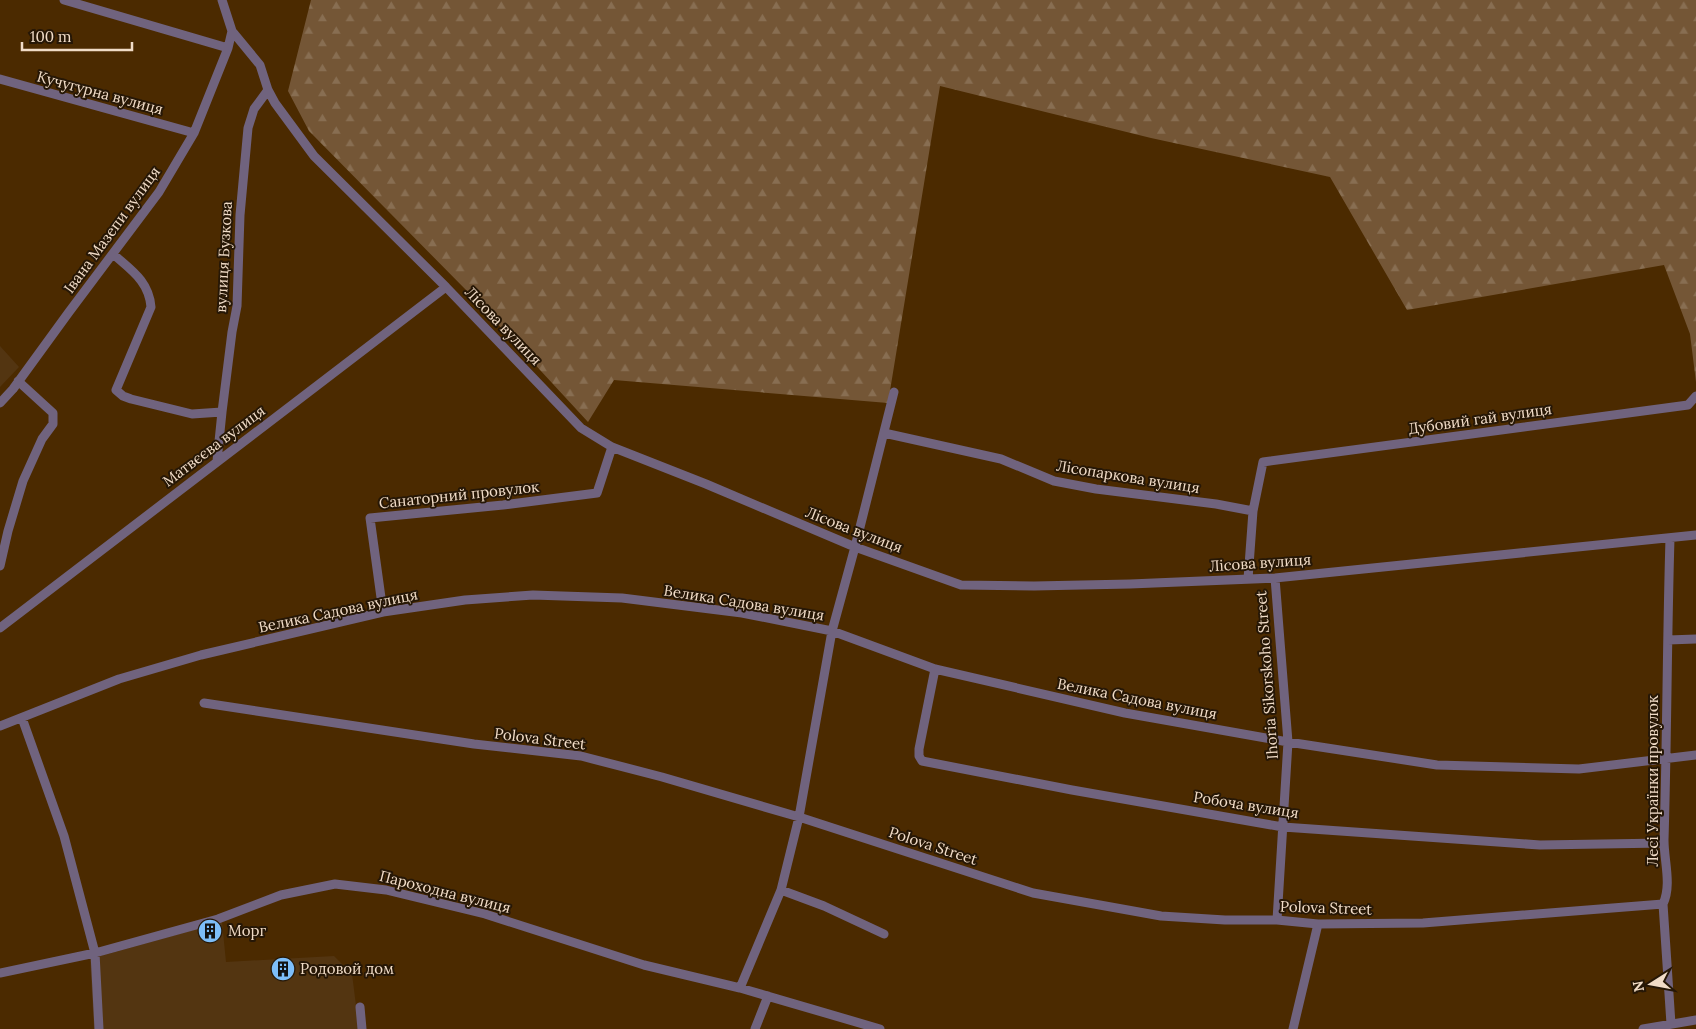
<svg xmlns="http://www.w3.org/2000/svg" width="1696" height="1029" font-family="Lora,serif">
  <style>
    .built { fill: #533511 }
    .forest { fill: url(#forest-firs) }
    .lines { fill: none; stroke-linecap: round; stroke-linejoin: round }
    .minor { stroke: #70637e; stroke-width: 9 }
    .labels { text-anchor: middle; stroke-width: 4; stroke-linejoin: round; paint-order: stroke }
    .street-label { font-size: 15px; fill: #f1dcc7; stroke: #261706 }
    .poi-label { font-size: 15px; fill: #f1dcc7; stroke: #261706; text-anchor: start }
  </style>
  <defs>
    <pattern id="forest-firs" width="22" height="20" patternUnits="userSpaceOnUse" patternTransform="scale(1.25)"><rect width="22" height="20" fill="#745636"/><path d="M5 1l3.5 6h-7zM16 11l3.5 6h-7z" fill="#886e52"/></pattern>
  </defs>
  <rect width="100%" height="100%" fill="#4b2a00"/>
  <!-- built -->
  <path class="built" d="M0,346L19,367L0,387Z
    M222,922L226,962L334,956L352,974L359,1029H94L90,959Z"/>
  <!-- forest -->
  <path class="forest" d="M311,0H1696V382L1690,334L1664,265L1407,310L1330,177L1151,138L940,86L888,403L614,380L588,422L468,292L309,131L288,91Z"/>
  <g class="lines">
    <!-- minor -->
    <path class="minor" d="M64,0L228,48
      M222,0L232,31L260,65L268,90L275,103L314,156L446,287L581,428L612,447L706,484L855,547L961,585L1034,586L1130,584L1275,578L1696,535
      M0,79L194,133
      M113,254C131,270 149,281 151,307L116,390L123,396L131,399L192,414L222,412
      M0,403L13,389L69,312L159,192L194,133L228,48L232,31
      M884,433L1001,459L1054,481L1096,489L1216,504L1253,511
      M217,461L222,412L232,332L237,306L240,215L248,128L254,109L268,90
      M1670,538C1667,639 1667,739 1664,840C1664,861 1672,885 1663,904L1671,1024
      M0,566L8,531L23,481L42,439L53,424V413L18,381
      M1275,578L1288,742L1277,920
      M1248,579L1253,511L1263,462L1688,405L1696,396
      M383,612L370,518L503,505L597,493L612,447
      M0,628L446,287
      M1668,640L1696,639
      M935,669L919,749V756L922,761L1072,790L1283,827L1540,845L1664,843
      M204,703L474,744L581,756L662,777L799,817L1033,893L1161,916L1225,920H1277L1318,924L1423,923L1663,904
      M22,718L64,836L95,953L99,1029
      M0,726L119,679L201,655L383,612L465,600L533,595L622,598L742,613L832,631L935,669L1125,713L1288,742L1437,765L1579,769L1696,755
      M781,890L824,906L884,934
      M0,973L95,953L218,919L281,895L335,884L386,890L485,914L644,965L740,988L880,1029
      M740,988L781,890L799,817L832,631L855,547L894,392
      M360,1007L362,1029
      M755,1029L768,996
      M1293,1029L1318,924
      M1643,1029L1696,1020"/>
  </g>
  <!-- icons -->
  <defs>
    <g id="building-disc" transform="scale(1.25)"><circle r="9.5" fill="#7dbef9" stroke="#261706"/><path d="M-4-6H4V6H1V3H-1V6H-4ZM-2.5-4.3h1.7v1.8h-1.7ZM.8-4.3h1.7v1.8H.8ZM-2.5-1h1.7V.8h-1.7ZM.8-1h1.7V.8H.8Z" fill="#111"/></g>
  </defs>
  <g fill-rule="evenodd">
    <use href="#building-disc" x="210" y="931"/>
    <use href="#building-disc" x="283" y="969"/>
  </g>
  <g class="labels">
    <!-- street labels -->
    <g class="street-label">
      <text transform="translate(100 93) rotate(15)" y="5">Кучугурна вулиця</text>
      <text transform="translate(112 230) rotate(-54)" y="5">Івана Мазепи вулиця</text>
      <text transform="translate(224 257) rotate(-87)" y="5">вулиця Бузкова</text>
      <text transform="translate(503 326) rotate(46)" y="5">Лісова вулиця</text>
      <text transform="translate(1480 419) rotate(-8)" y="5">Дубовий гай вулиця</text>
      <text transform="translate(214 446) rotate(-37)" y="5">Матвєєва вулиця</text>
      <text transform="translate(1128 477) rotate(9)" y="5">Лісопаркова вулиця</text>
      <text transform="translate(459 495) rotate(-6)" y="5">Санаторний провулок</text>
      <text transform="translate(854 530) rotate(21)" y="5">Лісова вулиця</text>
      <text transform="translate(1260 563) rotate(-4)" y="5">Лісова вулиця</text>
      <text transform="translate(744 603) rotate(9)" y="5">Велика Садова вулиця</text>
      <text transform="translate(338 611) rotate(-12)" y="5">Велика Садова вулиця</text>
      <text transform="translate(1267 675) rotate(-94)" y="5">Ihoria Sikorskoho Street</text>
      <text transform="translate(1137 699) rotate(11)" y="5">Велика Садова вулиця</text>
      <text transform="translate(540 739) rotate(7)" y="5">Polova Street</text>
      <text transform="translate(1653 781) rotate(-90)" y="5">Лесі Українки провулок</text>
      <text transform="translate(1246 805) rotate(9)" y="5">Робоча вулиця</text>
      <text transform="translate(933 846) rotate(18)" y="5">Polova Street</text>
      <text transform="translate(445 892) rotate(14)" y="5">Пароходна вулиця</text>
      <text transform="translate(1326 908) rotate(2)" y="5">Polova Street</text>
    </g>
    <!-- poi labels -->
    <g class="poi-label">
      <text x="228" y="936">Морг</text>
      <text x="300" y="974">Родовой дом</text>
    </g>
  </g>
  <!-- north arrow -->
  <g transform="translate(1651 984) rotate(259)" stroke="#261706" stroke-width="4" paint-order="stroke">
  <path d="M0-4L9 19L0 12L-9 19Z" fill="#f1dcc7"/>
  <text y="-8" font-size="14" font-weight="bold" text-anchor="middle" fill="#f1dcc7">N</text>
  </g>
  <!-- scale -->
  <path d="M22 42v8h110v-8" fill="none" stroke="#f1dcc7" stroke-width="2.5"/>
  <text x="30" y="42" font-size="15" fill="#f1dcc7" stroke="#261706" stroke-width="4" paint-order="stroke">100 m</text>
</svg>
